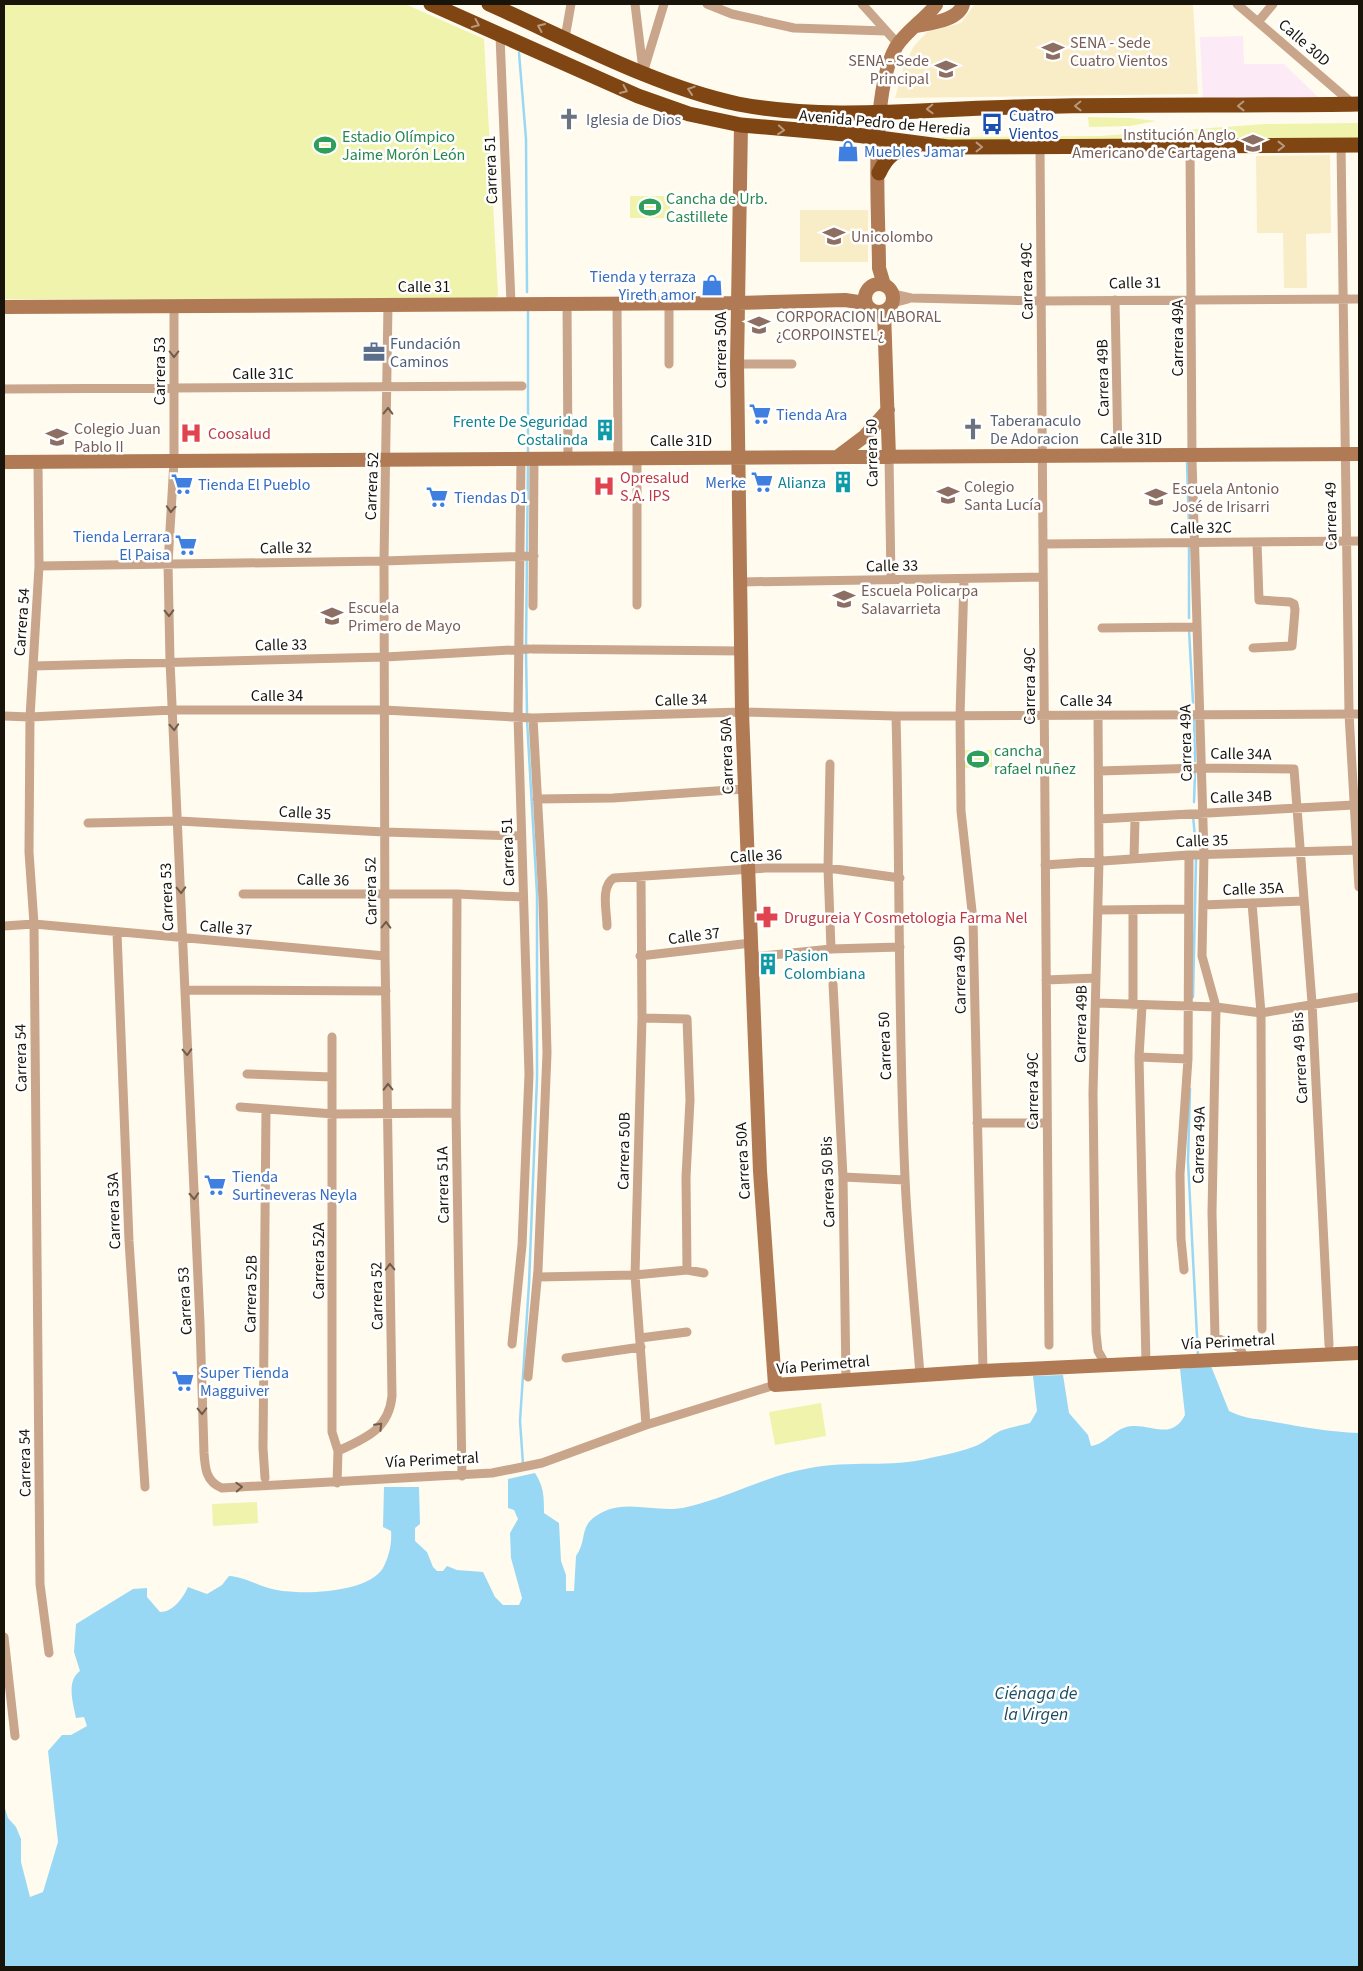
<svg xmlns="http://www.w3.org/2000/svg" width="1363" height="1971" font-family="'Source Sans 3',sans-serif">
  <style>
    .commercial { fill: #fcebf6 }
    .built { fill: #f9edc8 }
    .green { fill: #eff3ac }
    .water { fill: #99d8f4 }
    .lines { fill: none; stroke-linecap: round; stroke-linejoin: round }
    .stream { stroke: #99d8f4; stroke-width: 2.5 }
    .street { stroke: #c9a58b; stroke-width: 9 }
    .secondary { stroke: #af7a54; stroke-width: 14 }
    .highway { stroke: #7f4513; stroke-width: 15 }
    .oneway { stroke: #b9997d }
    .oneway2 { stroke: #705c4a }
    .labels { text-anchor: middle; stroke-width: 5; stroke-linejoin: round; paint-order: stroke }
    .education-label { font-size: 16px; fill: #785e54; stroke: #fff; text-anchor: start }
    .street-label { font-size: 16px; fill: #18140a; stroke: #fff }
    .transit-label { font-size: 16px; fill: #164399; stroke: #fff; text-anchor: start }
    .worship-label { font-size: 16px; fill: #5b616d; stroke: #fff; text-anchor: start }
    .leisure-label { font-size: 16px; fill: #27864d; stroke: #fff; text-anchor: start }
    .shop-label { font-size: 16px; fill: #366cbe; stroke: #fff; text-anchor: start }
    .service-label { font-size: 16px; fill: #4e5e75; stroke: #fff; text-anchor: start }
    .culture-label { font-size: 16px; fill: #0d838f; stroke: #fff; text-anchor: end }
    .health-label { font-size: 16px; fill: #be3a42; stroke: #fff; text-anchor: start }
    .water-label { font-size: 18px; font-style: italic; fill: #1b4c60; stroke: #fff }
  </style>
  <rect width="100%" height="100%" fill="#fffbef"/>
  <!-- commercial -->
  <path class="commercial" d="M1243,36L1244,64H1284L1319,98L1203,99L1200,37Z"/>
  <!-- built -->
  <path class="built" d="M975,4H1193L1198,94L895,98L904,65L914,46L927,32L961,23Z
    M1330,155L1331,233L1306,234L1307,288H1284L1283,233H1257L1256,156Z
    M800,210H868V262H800Z"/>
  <!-- green -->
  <path class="green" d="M4,4H405L484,39L498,295L495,299H4Z
    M1088,117L1130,118L1156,121L1130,126L1089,127Z
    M1359,123V140L942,143V137L1100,136L1266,124Z
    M630,196H670V218H630Z
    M964,750H992V767L964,768Z
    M821,1403L826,1436L775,1445L769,1412Z
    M257,1502L258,1523L213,1526L212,1504Z"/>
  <!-- water -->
  <path class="water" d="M1211,1366L1229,1411C1248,1420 1255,1418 1274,1422C1303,1427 1330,1432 1359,1433V1967H4V1805L8,1818L16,1827L21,1839V1862L30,1897L43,1892L58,1842L48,1751L62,1735H71L87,1726L84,1717L76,1718C73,1703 66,1681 80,1671L74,1652L76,1624L133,1589L147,1588V1597L160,1612C173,1612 183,1598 188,1587L207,1594L222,1585L229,1576C246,1577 260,1587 277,1590C302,1595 368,1593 383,1568C389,1556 392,1544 391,1531L383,1527L384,1487H419L420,1524L415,1528V1541L427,1552L433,1567L437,1571H443L447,1566L457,1570L483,1572L495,1597L503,1605H519L522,1598L511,1558L510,1533L518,1519L514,1510L508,1508V1479L535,1473C544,1487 544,1497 544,1513L559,1523L561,1561L566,1575V1591H574L576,1556C589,1538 576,1524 605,1511C630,1500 661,1514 687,1507C729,1497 768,1475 810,1468C849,1460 891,1468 930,1458C945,1455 963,1451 978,1445C986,1441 992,1435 1000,1431C1009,1427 1020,1426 1030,1423L1037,1411L1033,1376L1063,1375L1069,1413L1088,1435L1091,1446C1107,1444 1116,1426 1133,1426C1153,1425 1172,1440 1185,1415L1180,1369Z"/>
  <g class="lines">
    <!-- stream -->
    <path class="stream" d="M519,53L526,139L527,292
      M528,454V312
      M1187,463L1189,528
      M1189,618V545
      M1189,630L1193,703
      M526,647L528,462
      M526,652L527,714
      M1194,717L1195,761
      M1194,802L1195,773
      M1193,816L1196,847
      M1193,997L1196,859
      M1190,1089L1188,1161L1198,1356
      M523,1464L520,1421L529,1284L537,1078V894L527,720"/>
    <!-- street -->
    <path class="street" d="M635,4L643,70
      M707,4L732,14L794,28L886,31
      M862,4L898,44
      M1237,4L1353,104
      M1258,22L1273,4
      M500,36L511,303
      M565,38L571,4
      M643,73L664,4
      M1341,145L1349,714L1359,887
      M1190,146L1192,460L1204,855L1202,956L1216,1007L1212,1213L1215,1337L1240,1348L1244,1357
      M1040,147L1049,1345
      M893,294L911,298L1041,301L1359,299
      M1115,300L1118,455
      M567,303L568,458
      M617,303L618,458
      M669,303V364
      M893,303L908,299
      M174,305V461L168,564L170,661L200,1323L204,1453C205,1468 206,1482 222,1488L492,1473L542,1463L646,1425L775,1385
      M737,364H792
      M4,389L522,386
      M889,457L891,579
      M38,462L39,566L30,717L29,852L34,924L40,1584L49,1653
      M1043,544L1359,541
      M39,566L384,561L534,556
      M964,579L960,716L961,811L973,920L983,1371
      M741,582L1043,577
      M637,605V458
      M533,606L534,458
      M1102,628L1197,627
      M1253,648L1292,646L1295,610L1294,604L1290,602L1259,600L1257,542
      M532,649L742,651
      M33,666L385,657L529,649
      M1098,715L1099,861L1093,1093L1096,1333L1098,1351L1106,1365
      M4,716L30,717L173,710H384L533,718L742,712L896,716L1359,714
      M896,716C900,870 898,1024 905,1178C908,1244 915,1309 920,1375
      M830,764L828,868L831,949
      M1099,771L1201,768L1294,769L1312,1003L1329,1345
      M537,799L613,798L745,789
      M1099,819L1354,805
      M88,823L179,821L384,832L521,836
      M1134,858L1135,819
      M1045,865L1189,855L1359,850
      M641,878L642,1018L635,1275L646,1425
      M243,894H457L523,897
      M457,894L456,1113L462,1476
      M1252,903L1261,1013L1262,1329
      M1203,905L1304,901
      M1098,910L1188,909
      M1133,910V1005
      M4,926L34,924L385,956
      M607,926C607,912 600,886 614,878L766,868H828L900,878
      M117,933L129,1241L145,1487
      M640,956L751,943
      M751,957L831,949L900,947
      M1046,980L1096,978
      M833,984L843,1177L846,1379
      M185,990L386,991
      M1097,1003L1216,1007L1261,1013L1359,997
      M1142,1006L1139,1057L1146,1363
      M642,1018L687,1019L690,1100L686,1177L687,1270
      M332,1037V1432L338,1451L337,1483
      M1139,1057L1188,1059
      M247,1074L332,1077
      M240,1107L334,1114L456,1113
      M977,1123H1047
      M843,1177L905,1180
      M1184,1270L1181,1239L1180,1174L1188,1059L1189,855
      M538,1277L635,1275L687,1270L704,1273
      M640,1338L687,1332
      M512,1344L522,1245L529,1074L518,717L521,459
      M566,1358L641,1347
      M528,1377L538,1270L547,1053L543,899L533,718
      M338,1451C366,1438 389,1429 392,1396L385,956L384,561L388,304
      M265,1478L263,1448L266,1109
      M4,1637L15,1736"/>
    <!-- secondary -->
    <path class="secondary" d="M917,26C932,23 959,20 963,4
      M741,125L737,364L742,712L760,1171L775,1385L983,1371L1359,1353
      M865 298a14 14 0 1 1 28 0a14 14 0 1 1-28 0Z
      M884,285L879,268C879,210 869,95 896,47C905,32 924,20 936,5
      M4,307L738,303L845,300L865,303
      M884,312L889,457
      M837,457L865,436L888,410
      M4,462L1359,454"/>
    <!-- highway -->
    <path class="highway" d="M431,4L638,96L689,114L741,125L856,135L948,147L1359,145
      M489,4C566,38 656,87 738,104C826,121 925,109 1015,107C1130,104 1244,106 1359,104
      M879,173C887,156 895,149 915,148"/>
  </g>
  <!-- one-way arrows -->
  <defs><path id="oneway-chevron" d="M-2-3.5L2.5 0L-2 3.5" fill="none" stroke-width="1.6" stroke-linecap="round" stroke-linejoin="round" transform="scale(1.25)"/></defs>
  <g class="oneway">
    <use href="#oneway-chevron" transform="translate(476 24) rotate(25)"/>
    <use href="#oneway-chevron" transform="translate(541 27) rotate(-156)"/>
    <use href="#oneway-chevron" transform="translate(624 90) rotate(24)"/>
    <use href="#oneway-chevron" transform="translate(691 90) rotate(-162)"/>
    <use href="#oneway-chevron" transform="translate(1078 106) rotate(179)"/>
    <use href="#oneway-chevron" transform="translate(1241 106) rotate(179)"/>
    <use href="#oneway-chevron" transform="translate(930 109) rotate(178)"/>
    <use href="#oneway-chevron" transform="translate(781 130) rotate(5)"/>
    <use href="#oneway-chevron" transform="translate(1281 146)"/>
    <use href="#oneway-chevron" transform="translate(979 147)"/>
  </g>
  <g class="oneway2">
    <use href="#oneway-chevron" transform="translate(174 354) rotate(90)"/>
    <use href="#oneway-chevron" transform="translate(388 411) rotate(-89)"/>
    <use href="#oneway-chevron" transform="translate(171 509) rotate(93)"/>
    <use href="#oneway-chevron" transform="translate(169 613) rotate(89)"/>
    <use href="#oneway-chevron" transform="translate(174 727) rotate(87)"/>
    <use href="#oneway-chevron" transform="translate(181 890) rotate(88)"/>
    <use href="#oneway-chevron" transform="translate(386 925) rotate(-89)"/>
    <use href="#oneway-chevron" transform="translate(187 1052) rotate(88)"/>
    <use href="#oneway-chevron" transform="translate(388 1087) rotate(-91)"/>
    <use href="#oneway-chevron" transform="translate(194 1196) rotate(87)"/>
    <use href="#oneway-chevron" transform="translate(390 1267) rotate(-91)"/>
    <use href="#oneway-chevron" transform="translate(202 1411) rotate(89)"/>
    <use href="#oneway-chevron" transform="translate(379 1426) rotate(-46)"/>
    <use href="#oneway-chevron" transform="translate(239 1487) rotate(-3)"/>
  </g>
  <!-- icons -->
  <defs>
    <g id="university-bare" transform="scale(1.725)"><path d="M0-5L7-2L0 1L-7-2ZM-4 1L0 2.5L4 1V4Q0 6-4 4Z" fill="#8d6e63" stroke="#fff" stroke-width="2.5" paint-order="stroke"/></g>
    <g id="church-bare" transform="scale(1.725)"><path d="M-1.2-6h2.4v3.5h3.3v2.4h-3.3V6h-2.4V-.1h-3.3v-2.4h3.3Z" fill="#6b7280" stroke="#fff" stroke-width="2.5" paint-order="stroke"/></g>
    <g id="bus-bare" transform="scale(1.725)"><path d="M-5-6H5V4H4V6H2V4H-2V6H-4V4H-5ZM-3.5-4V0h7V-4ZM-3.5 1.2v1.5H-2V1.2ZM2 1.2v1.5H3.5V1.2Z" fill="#1a4fb4" stroke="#fff" stroke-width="2.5" paint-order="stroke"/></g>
    <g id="school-bare" transform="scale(1.725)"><path d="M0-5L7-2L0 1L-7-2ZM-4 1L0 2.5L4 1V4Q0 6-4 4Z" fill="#8d6e63" stroke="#fff" stroke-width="2.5" paint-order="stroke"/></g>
    <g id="stadium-bare" transform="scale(1.725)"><path d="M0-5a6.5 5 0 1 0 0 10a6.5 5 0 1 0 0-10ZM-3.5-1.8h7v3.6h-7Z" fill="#2e9e5b" stroke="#fff" stroke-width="2.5" paint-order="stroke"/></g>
    <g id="shop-bare" transform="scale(1.725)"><path d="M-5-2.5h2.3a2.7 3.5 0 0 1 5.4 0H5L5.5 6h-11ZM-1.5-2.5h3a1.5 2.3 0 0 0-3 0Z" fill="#3f7fe0" stroke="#fff" stroke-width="2.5" paint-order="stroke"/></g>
    <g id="office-bare" transform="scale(1.725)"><path d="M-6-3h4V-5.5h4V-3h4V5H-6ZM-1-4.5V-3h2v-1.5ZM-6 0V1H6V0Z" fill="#5c6f8a" stroke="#fff" stroke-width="2.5" paint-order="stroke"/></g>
    <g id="supermarket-bare" transform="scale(1.725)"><path d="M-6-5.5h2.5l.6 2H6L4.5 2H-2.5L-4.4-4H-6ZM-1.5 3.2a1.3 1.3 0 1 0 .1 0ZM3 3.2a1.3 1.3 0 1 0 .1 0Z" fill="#3f7fe0" stroke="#fff" stroke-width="2.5" paint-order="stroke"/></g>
    <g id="building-bare" transform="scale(1.725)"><path d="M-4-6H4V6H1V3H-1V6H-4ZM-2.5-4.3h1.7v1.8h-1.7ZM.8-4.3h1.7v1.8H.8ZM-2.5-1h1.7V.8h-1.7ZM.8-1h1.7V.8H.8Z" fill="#0f9aa8" stroke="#fff" stroke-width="2.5" paint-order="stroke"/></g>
    <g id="hospital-bare" transform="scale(1.725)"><path d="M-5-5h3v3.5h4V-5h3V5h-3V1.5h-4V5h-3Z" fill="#e0444e" stroke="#fff" stroke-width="2.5" paint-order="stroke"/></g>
    <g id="pharmacy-bare" transform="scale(1.725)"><path d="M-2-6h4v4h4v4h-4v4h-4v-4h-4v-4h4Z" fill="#e0444e" stroke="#fff" stroke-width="2.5" paint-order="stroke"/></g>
  </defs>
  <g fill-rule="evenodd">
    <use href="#university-bare" x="1053" y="51"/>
    <use href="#university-bare" x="946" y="69"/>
    <use href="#church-bare" x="569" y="119"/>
    <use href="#bus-bare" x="992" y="124"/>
    <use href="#school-bare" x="1253" y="143"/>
    <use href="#stadium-bare" x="325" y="145"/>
    <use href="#shop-bare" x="848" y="151"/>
    <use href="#stadium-bare" x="650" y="207"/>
    <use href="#university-bare" x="834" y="236"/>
    <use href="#shop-bare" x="712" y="285"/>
    <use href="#school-bare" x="759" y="325"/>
    <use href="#office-bare" x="374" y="352"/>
    <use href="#supermarket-bare" x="760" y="414"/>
    <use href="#church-bare" x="973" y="429"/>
    <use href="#building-bare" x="605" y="430"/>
    <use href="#hospital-bare" x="191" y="433"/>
    <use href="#school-bare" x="57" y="437"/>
    <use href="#supermarket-bare" x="762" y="482"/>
    <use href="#building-bare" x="843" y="482"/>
    <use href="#supermarket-bare" x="182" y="484"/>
    <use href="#hospital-bare" x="604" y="486"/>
    <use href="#school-bare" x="948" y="495"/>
    <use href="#supermarket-bare" x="437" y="497"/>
    <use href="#school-bare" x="1156" y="497"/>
    <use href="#supermarket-bare" x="186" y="545"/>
    <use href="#school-bare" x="844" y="599"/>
    <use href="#school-bare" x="332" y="616"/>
    <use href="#stadium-bare" x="978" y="759"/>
    <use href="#pharmacy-bare" x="767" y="917"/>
    <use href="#building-bare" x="768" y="964"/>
    <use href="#supermarket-bare" x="215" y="1185"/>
    <use href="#supermarket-bare" x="183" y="1381"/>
  </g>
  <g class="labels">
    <!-- education labels -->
    <g class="education-label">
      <text x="1070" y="48">SENA - Sede<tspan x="1070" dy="18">Cuatro Vientos</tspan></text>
      <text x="929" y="66" text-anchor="end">SENA - Sede<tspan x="929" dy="18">Principal</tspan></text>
      <text x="1236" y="140" text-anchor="end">Institución Anglo<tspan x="1236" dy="18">Americano de Cartagena</tspan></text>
      <text x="851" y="242">Unicolombo</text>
      <text x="776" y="322">CORPORACION LABORAL<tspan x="776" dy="18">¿CORPOINSTEL¿</tspan></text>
      <text x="74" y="434">Colegio Juan<tspan x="74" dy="18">Pablo II</tspan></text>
      <text x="964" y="492">Colegio<tspan x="964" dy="18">Santa Lucía</tspan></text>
      <text x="1172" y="494">Escuela Antonio<tspan x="1172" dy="18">José de Irisarri</tspan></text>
      <text x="861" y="596">Escuela Policarpa<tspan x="861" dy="18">Salavarrieta</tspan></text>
      <text x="348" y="613">Escuela<tspan x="348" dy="18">Primero de Mayo</tspan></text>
    </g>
    <!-- street labels -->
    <g class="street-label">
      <text transform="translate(1305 42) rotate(41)" y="6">Calle 30D</text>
      <text transform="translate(885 122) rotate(5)" y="6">Avenida Pedro de Heredia</text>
      <text transform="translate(490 170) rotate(-92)" y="6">Carrera 51</text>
      <text transform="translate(1026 281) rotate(-91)" y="6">Carrera 49C</text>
      <text transform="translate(1135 282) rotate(-1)" y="6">Calle 31</text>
      <text x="424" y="292">Calle 31</text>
      <text transform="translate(1177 338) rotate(-90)" y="6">Carrera 49A</text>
      <text transform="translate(720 350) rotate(-90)" y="6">Carrera 50A</text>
      <text transform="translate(159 371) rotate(-90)" y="6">Carrera 53</text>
      <text x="263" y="379">Calle 31C</text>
      <text transform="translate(1102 378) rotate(-91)" y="6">Carrera 49B</text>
      <text x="1131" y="444">Calle 31D</text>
      <text x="681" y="446">Calle 31D</text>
      <text transform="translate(871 453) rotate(-91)" y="6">Carrera 50</text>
      <text transform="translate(371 486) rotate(-88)" y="6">Carrera 52</text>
      <text transform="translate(1330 516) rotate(-91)" y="6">Carrera 49</text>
      <text transform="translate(1201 527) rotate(-1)" y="6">Calle 32C</text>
      <text transform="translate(286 547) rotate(-1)" y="6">Calle 32</text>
      <text transform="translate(892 565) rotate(-1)" y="6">Calle 33</text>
      <text transform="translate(21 622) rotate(-86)" y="6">Carrera 54</text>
      <text transform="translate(281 644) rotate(-1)" y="6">Calle 33</text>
      <text transform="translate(1029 686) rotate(-90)" y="6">Carrera 49C</text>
      <text x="277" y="701">Calle 34</text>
      <text transform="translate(681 699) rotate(-2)" y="6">Calle 34</text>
      <text x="1086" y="706">Calle 34</text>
      <text transform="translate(1185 743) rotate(-91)" y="6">Carrera 49A</text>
      <text transform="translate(1241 753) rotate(1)" y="6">Calle 34A</text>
      <text transform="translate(726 756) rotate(-92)" y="6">Carrera 50A</text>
      <text transform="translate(1241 796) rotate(-2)" y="6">Calle 34B</text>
      <text transform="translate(305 812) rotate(3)" y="6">Calle 35</text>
      <text transform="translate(1202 840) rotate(-2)" y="6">Calle 35</text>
      <text transform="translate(507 852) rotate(-92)" y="6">Carrera 51</text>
      <text transform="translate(756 855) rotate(-3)" y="6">Calle 36</text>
      <text transform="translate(323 879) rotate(1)" y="6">Calle 36</text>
      <text transform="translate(1253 888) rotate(-2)" y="6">Calle 35A</text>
      <text transform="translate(370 891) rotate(-91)" y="6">Carrera 52</text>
      <text transform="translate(166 897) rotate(-92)" y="6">Carrera 53</text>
      <text transform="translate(226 927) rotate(5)" y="6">Calle 37</text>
      <text transform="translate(694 935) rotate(-7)" y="6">Calle 37</text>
      <text transform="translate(959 975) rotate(-91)" y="6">Carrera 49D</text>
      <text transform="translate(1080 1024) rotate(-89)" y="6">Carrera 49B</text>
      <text transform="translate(884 1046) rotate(-92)" y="6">Carrera 50</text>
      <text transform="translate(20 1058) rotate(-91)" y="6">Carrera 54</text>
      <text transform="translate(1299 1058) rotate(-93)" y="6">Carrera 49 Bis</text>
      <text transform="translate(1032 1091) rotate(-90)" y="6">Carrera 49C</text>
      <text transform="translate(1198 1145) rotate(-89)" y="6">Carrera 49A</text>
      <text transform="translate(623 1151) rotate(-89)" y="6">Carrera 50B</text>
      <text transform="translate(742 1161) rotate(-93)" y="6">Carrera 50A</text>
      <text transform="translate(827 1182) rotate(-92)" y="6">Carrera 50 Bis</text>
      <text transform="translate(442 1185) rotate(-91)" y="6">Carrera 51A</text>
      <text transform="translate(113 1211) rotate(-92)" y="6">Carrera 53A</text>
      <text transform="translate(318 1261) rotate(-90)" y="6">Carrera 52A</text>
      <text transform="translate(250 1294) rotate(-89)" y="6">Carrera 52B</text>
      <text transform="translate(376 1296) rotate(-91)" y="6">Carrera 52</text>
      <text transform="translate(184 1301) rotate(-93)" y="6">Carrera 53</text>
      <text transform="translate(1228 1341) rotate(-3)" y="6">Vía Perimetral</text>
      <text transform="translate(823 1364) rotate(-5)" y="6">Vía Perimetral</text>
      <text transform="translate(432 1459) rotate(-3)" y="6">Vía Perimetral</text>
      <text transform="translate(24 1463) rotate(-91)" y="6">Carrera 54</text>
    </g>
    <!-- transit labels -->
    <g class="transit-label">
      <text x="1009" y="121">Cuatro<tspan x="1009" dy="18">Vientos</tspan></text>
    </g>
    <!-- worship labels -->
    <g class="worship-label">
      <text x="586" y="125">Iglesia de Dios</text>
      <text x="990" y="426">Taberanaculo<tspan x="990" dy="18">De Adoracion</tspan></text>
    </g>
    <!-- leisure labels -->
    <g class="leisure-label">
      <text x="342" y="142">Estadio Olímpico<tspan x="342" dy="18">Jaime Morón León</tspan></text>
      <text x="666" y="204">Cancha de Urb.<tspan x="666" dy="18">Castillete</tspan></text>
      <text x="994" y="756">cancha<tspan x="994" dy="18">rafael nuñez</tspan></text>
    </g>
    <!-- shop labels -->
    <g class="shop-label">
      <text x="864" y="157">Muebles Jamar</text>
      <text x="696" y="282" text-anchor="end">Tienda y terraza<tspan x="696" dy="18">Yireth amor</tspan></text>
      <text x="776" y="420">Tienda Ara</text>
      <text x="746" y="488" text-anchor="end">Merke</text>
      <text x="198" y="490">Tienda El Pueblo</text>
      <text x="454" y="503">Tiendas D1</text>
      <text x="170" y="542" text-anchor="end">Tienda Lerrara<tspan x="170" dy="18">El Paisa</tspan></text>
      <text x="232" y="1182">Tienda<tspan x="232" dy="18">Surtineveras Neyla</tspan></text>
      <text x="200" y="1378">Super Tienda<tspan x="200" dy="18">Magguiver</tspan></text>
    </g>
    <!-- service labels -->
    <g class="service-label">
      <text x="390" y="349">Fundación<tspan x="390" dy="18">Caminos</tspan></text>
    </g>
    <!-- culture labels -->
    <g class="culture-label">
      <text x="588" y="427">Frente De Seguridad<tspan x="588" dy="18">Costalinda</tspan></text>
      <text x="826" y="488">Alianza</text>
      <text x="784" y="961" text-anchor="start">Pasion<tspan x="784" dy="18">Colombiana</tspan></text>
    </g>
    <!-- health labels -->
    <g class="health-label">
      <text x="208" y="439">Coosalud</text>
      <text x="620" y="483">Opresalud<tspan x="620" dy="18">S.A. IPS</tspan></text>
      <text x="784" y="923">Drugureia Y Cosmetologia Farma Nel</text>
    </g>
    <!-- water labels -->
    <g class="water-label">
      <text x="1036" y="1699">Ciénaga de<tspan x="1036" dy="21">la Virgen</tspan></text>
    </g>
  </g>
  <!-- border -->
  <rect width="1363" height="1971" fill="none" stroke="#18140a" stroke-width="10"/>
</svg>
